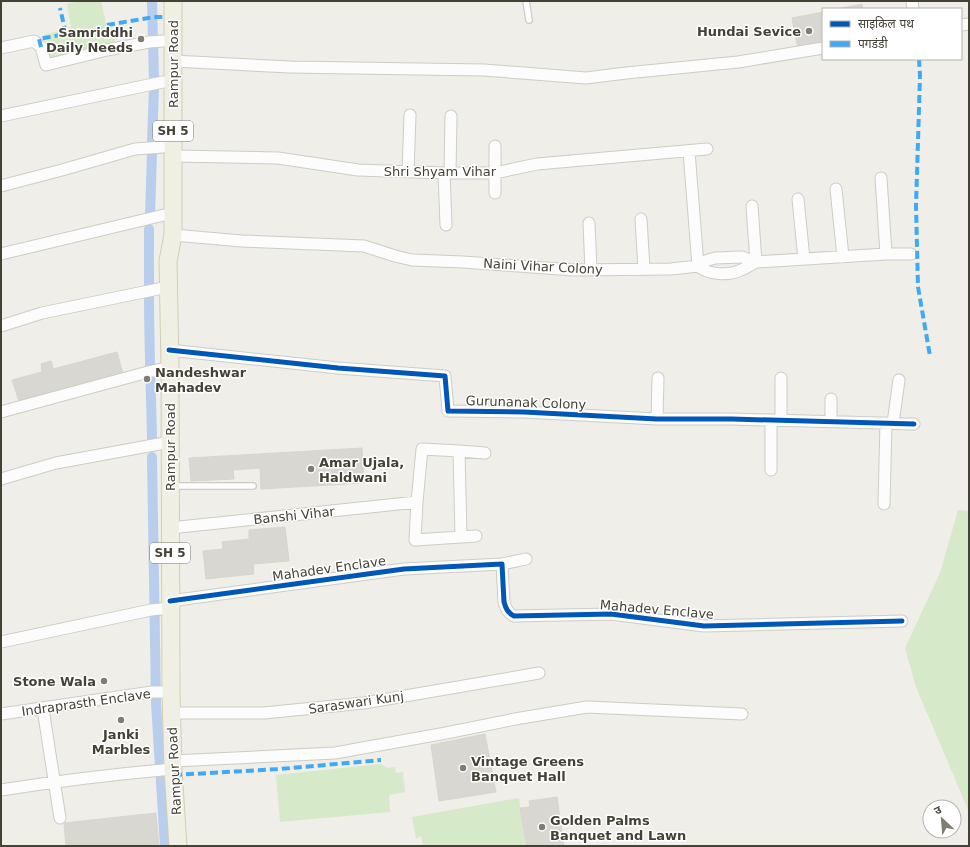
<svg xmlns="http://www.w3.org/2000/svg" width="970" height="847" font-family="'DejaVu Sans','Noto Sans Devanagari',sans-serif">
  <style>
    .green { fill: #d6e9c9 }
    .lines { fill: none; stroke-linecap: round; stroke-linejoin: round }
    .canal { stroke: #b9ceec; stroke-width: 10 }
    .building { fill: #d8d7d1; stroke: #d7d5ce }
    .lane-casing { stroke: #cdccc6; stroke-width: 8 }
    .street-casing { stroke: #cdccc6; stroke-width: 13 }
    .primary-casing { stroke: #d1ceb6; stroke-width: 19 }
    .lane { stroke: #fdfcfc; stroke-width: 5.5 }
    .street { stroke: #fdfcfc; stroke-width: 11 }
    .primary { stroke: #f0efe3; stroke-width: 17 }
    .quiet { stroke: #3fa9f5; stroke-width: 4; stroke-dasharray: 8 4; stroke-linecap: butt }
    .cycleway-casing { stroke: #fff; stroke-width: 8 }
    .cycleway { stroke: #0057b8; stroke-width: 5 }
    .poi-dot { fill: #807e74; stroke: #fff; stroke-width: 1.5 }
    .labels { text-anchor: middle; stroke-width: 3; stroke-linejoin: round; paint-order: stroke }
    .shield { fill: #fff; stroke: #7c7a72; stroke-width: 1 }
    .shield-label { font-size: 12px; font-weight: bold; fill: #444135 }
    .poi-label { font-size: 13px; font-weight: bold; fill: #444135; stroke: #fff; text-anchor: start }
    .street-label { font-size: 13px; fill: #444135; stroke: #fff }
  </style>
  <rect width="100%" height="100%" fill="#efeee8"/>
  <!-- green -->
  <path class="green" d="M81,1H101L107,28L112,27L116,46L50,61L44,35L71,27L67,4Z
    M958,510L969,511V812L916,687L905,648L940,573Z
    M381,764L387,768L395,767L396,773L403,772L405,792L389,795L390,812L280,822L276,775Z
    M519,798L520,808L527,846H423L421,836L416,839L412,817Z"/>
  <g class="lines">
    <!-- canal -->
    <path class="canal" d="M152,1L154,80
      M152,142L154,87
      M150,216L152,153
      M149,229V285
      M149,295C149,342 151,390 152,438
      M152,457L156,703L165,846"/>
  </g>
  <!-- building -->
  <path class="building" d="M862,4L863,9H836Z
    M823,12V43L798,49L792,18Z
    M117,352L123,374L19,401L12,380L42,372L41,364L51,361L53,369Z
    M362,448L364,483L261,489L260,468L233,470L234,479L191,481L189,458Z
    M285,527L289,561L253,564L254,574L206,579L203,551L223,549L222,542L249,539V530Z
    M485,734L496,792L439,801L431,745Z
    M557,797L564,846H527L520,808L530,807L529,801Z
    M156,813L159,846H66L64,823Z"/>
  <g class="lines">
    <!-- lane casing -->
    <g class="lane-casing">
      <path id="lane" d="M526,1L529,20
        M173,486H253"/>
    </g>
    <!-- street casing -->
    <g class="street-casing">
      <path id="street" d="M912,1L913,9
        M961,25L969,24
        M1,48L34,41L41,47L46,65L107,50L149,42L163,41
        M173,61L290,67L484,70L586,78L626,73L738,62L823,48
        M1,116L163,82
        M495,146V193
        M689,151L698,266C708,275 729,276 741,270C746,268 751,265 756,262L752,206
        M174,156L278,158L358,170L444,173H495L537,164L707,149
        M408,172L410,115
        M444,173L446,225
        M450,173L451,116
        M881,178L886,254
        M1,186L62,170L135,149L163,147
        M836,189L843,257
        M798,199L804,259
        M641,219L644,269
        M589,223L591,270
        M173,235L242,241L364,246L395,256L412,260L463,262L573,270L671,269L698,266L699,264L708,260L715,258L742,257L756,262L886,254H911
        M1,254L164,215
        M1,326L42,313L168,287
        M169,350L338,368L445,376L448,411L524,412L657,419H732L914,424
        M781,378V420
        M1,412L148,372L170,367
        M657,419L658,378
        M831,421V399
        M893,423L899,380
        M459,451L461,537
        M771,470V420
        M1,479L56,463L170,442
        M884,504L886,423
        M170,528L417,502
        M476,536L415,540L417,502L422,449L459,451L485,453
        M502,564L526,559
        M170,601L404,569L502,564L504,602C506,609 508,613 514,616L611,614L704,626L902,621
        M1,642L151,610L170,608
        M43,709L60,818
        M171,713H264L364,703L539,673
        M1,714L152,692H171
        M173,761L335,753L446,733L515,719L587,707L742,714
        M1,790C58,781 116,774 173,769"/>
    </g>
    <!-- primary casing -->
    <g class="primary-casing">
      <path id="primary" d="M173,1V235L168,261L170,367L171,692L173,769L178,846"/>
    </g>
    <!-- lane -->
    <use href="#lane" class="lane"/>
    <!-- street -->
    <use href="#street" class="street"/>
    <!-- primary -->
    <use href="#primary" class="primary"/>
    <!-- quiet -->
    <path class="quiet" d="M107,25L154,17H163
      M41,47L39,39L66,34L60,8
      M919,59L920,76L916,206L918,287L930,356
      M174,775L280,769L381,760"/>
    <!-- cycleway casing -->
    <g class="cycleway-casing">
      <path id="cycleway" d="M169,350L338,368L445,376L448,411L524,412L657,419H732L914,424
        M170,601L404,569L502,564L504,602C506,609 508,613 514,616L611,614L704,626L902,621"/>
    </g>
    <!-- cycleway -->
    <use href="#cycleway" class="cycleway"/>
  </g>
  <!-- markers -->
  <g class="poi-dot">
    <circle cx="809" cy="31" r="4"/>
    <circle cx="141" cy="39" r="4"/>
    <circle cx="147" cy="379" r="4"/>
    <circle cx="311" cy="469" r="4"/>
    <circle cx="104" cy="681" r="4"/>
    <circle cx="121" cy="720" r="4"/>
    <circle cx="463" cy="768" r="4"/>
    <circle cx="542" cy="827" r="4"/>
  </g>
  <g class="labels">
    <!-- shield labels -->
    <g class="shield">
      <rect x="153" y="121" width="40" height="20" rx="3"/>
      <rect x="150" y="543" width="40" height="20" rx="3"/>
    </g>
    <g class="shield-label">
      <text x="173" y="135">SH 5</text>
      <text x="170" y="557">SH 5</text>
    </g>
    <!-- poi labels -->
    <g class="poi-label">
      <text x="801" y="36" text-anchor="end">Hundai Sevice</text>
      <text x="133" y="37" text-anchor="end">Samriddhi<tspan x="133" dy="15">Daily Needs</tspan></text>
      <text x="155" y="377">Nandeshwar<tspan x="155" dy="15">Mahadev</tspan></text>
      <text x="319" y="467">Amar Ujala,<tspan x="319" dy="15">Haldwani</tspan></text>
      <text x="96" y="686" text-anchor="end">Stone Wala</text>
      <text x="121" y="739" text-anchor="middle">Janki<tspan x="121" dy="15">Marbles</tspan></text>
      <text x="471" y="766">Vintage Greens<tspan x="471" dy="15">Banquet Hall</tspan></text>
      <text x="550" y="825">Golden Palms<tspan x="550" dy="15">Banquet and Lawn</tspan></text>
    </g>
    <!-- street labels -->
    <g class="street-label">
      <text transform="translate(173 64) rotate(-90)" y="5">Rampur Road</text>
      <text x="440" y="176">Shri Shyam Vihar</text>
      <text transform="translate(543 266) rotate(3)" y="5">Naini Vihar Colony</text>
      <text transform="translate(526 402) rotate(2)" y="5">Gurunanak Colony</text>
      <text transform="translate(170 447) rotate(-90)" y="5">Rampur Road</text>
      <text transform="translate(294 515) rotate(-6)" y="5">Banshi Vihar</text>
      <text transform="translate(329 568) rotate(-8)" y="5">Mahadev Enclave</text>
      <text transform="translate(657 609) rotate(5)" y="5">Mahadev Enclave</text>
      <text transform="translate(86 702) rotate(-8)" y="5">Indraprasth Enclave</text>
      <text transform="translate(356 702) rotate(-8)" y="5">Saraswari Kunj</text>
      <text transform="translate(174 771) rotate(-93)" y="5">Rampur Road</text>
    </g>
  </g>
  <!-- border -->
  <rect width="970" height="847" fill="none" stroke="#444135" stroke-width="4"/>
  <!-- legend -->
  <rect x="822" y="8" width="140" height="52" fill="#ffffff" stroke="#b4b3ae"/>
  <rect x="830" y="21" width="20" height="6" fill="#0057b8" stroke="#b4b3ae"/>
  <text x="858" y="28" font-size="12" fill="#444135">साइकिल पथ</text>
  <rect x="830" y="41" width="20" height="6" fill="#3fa9f5" stroke="#b4b3ae"/>
  <text x="858" y="48" font-size="12" fill="#444135">पगडंडी</text>
  <!-- north arrow -->
  <g transform="translate(942 819) rotate(334)"><circle r="19" fill="#ffffff" stroke="#b4b3ae"/>
  <path d="M0-3L7 15L0 10L-7 15Z" fill="#807e74"/>
  <text y="-6" font-size="11" font-weight="bold" text-anchor="middle" fill="#444135">उ</text>
  </g>
</svg>
